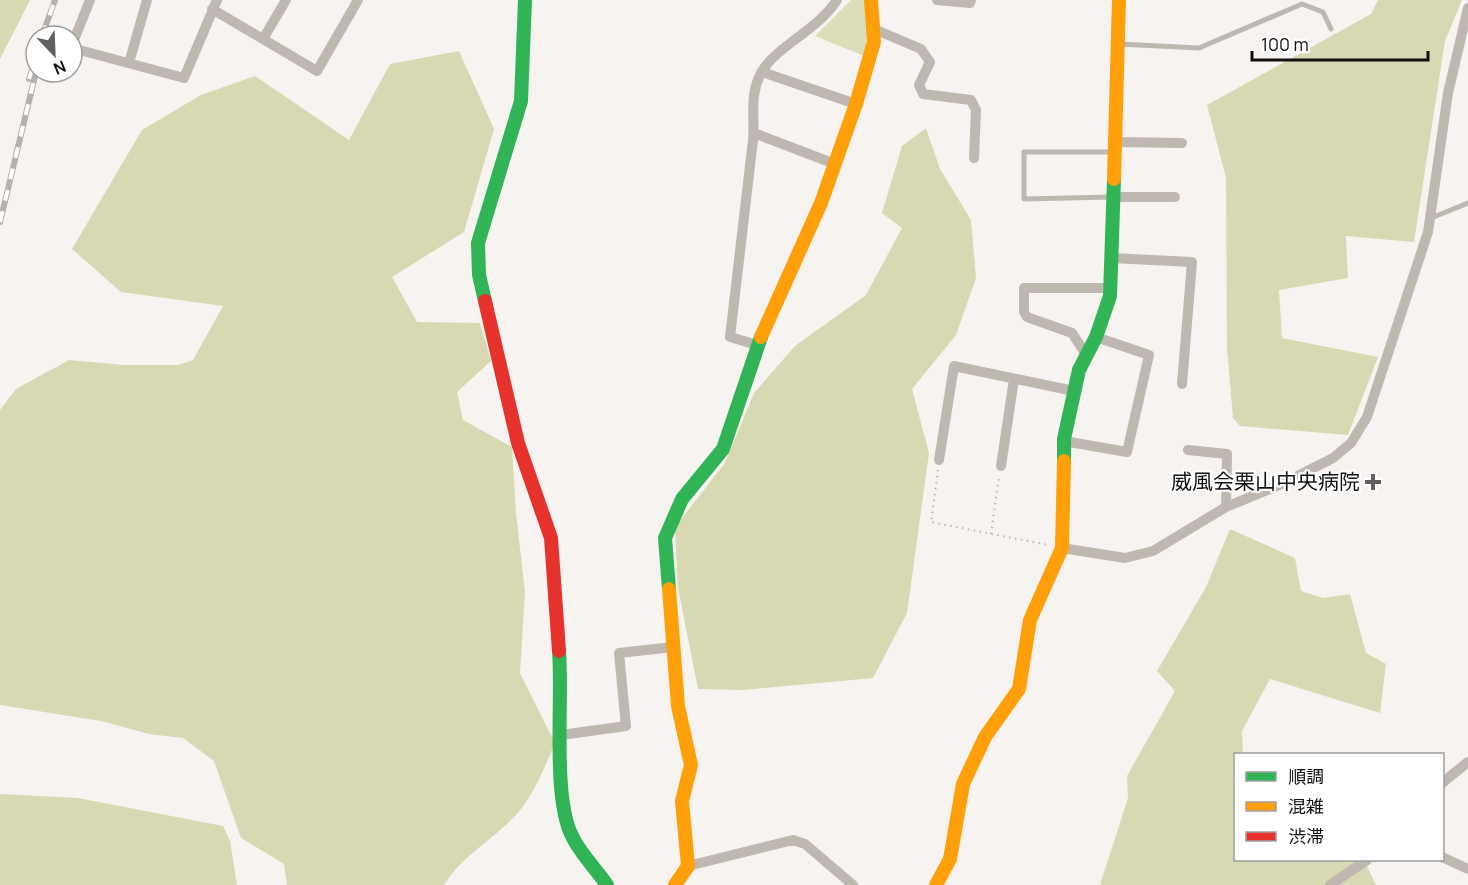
<svg xmlns="http://www.w3.org/2000/svg" width="1468" height="885" font-family="Manrope,'Noto Sans JP',sans-serif">
  <style>
    .green { fill: #dcdeb7 }
    .forest { fill: #d8d9b2 }
    .lines { fill: none; stroke-linecap: round; stroke-linejoin: round }
    .path { stroke: #bab7b2; stroke-width: 2; stroke-dasharray: 1.5 4.5; stroke-linecap: butt }
    .lane { stroke: #beb8b0; stroke-width: 5 }
    .street { stroke: #beb8b0; stroke-width: 10 }
    .fast { stroke: #30b455; stroke-width: 14 }
    .slow { stroke: #ff9f0a; stroke-width: 14 }
    .jam { stroke: #e5322d; stroke-width: 14 }
    .rail-casing { stroke: #b5b1ac; stroke-width: 6 }
    .rail { stroke: #fff; stroke-width: 4; stroke-dasharray: 11; stroke-linecap: butt }
    .poi-dot { fill: #625f5e; stroke: #fff; stroke-width: 2 }
    .labels { text-anchor: middle; stroke-width: 4.5; stroke-linejoin: round; paint-order: stroke }
    .poi-label { font-size: 21px; fill: #12100f; stroke: #fff; text-anchor: end }
  </style>
  <rect width="100%" height="100%" fill="#f6f3f1"/>
  <!-- green -->
  <path class="green" d="M851,0H865L869,24L864,56L815,36Z"/>
  <!-- forest -->
  <path class="forest" d="M0,0H30L0,59Z
    M1378,0H1462L1445,41L1414,242L1346,236L1348,278L1279,290L1282,338L1378,357L1348,435L1240,426L1233,418L1227,348L1226,178L1207,105L1371,14Z
    M459,51L494,129L464,232L392,277L417,322L480,323L491,361L457,392L463,420L512,447L516,513L525,592L520,673L555,743C544,768 534,796 514,817C491,841 462,856 444,885H287L284,864L241,838L214,761L183,738L149,734L101,721L0,705V410L16,389L69,360L124,365H178L193,360L223,306L121,292L72,249L142,130L201,95L255,76L349,140L390,64Z
    M926,128L940,169L971,220L976,278L956,335L912,389L929,453L907,613L873,678L743,690L698,689L678,588L675,527L725,463L754,393L795,346L866,295L902,228L882,213L902,146Z
    M1230,529L1295,558L1301,591L1323,598L1350,594L1366,653L1386,664L1380,713L1270,679L1242,731L1243,754H1236V860H1364L1376,885H1100L1128,798L1127,776L1175,691L1157,671L1206,587Z
    M0,794L78,798L223,826L230,841L237,885H0Z"/>
  <g class="lines">
    <!-- path -->
    <path class="path" d="M938,470L931,522L1048,545
      M991,534L999,477"/>
    <!-- lane -->
    <path class="lane" d="M1119,44L1199,48L1302,4L1323,12L1331,29
      M1111,197L1024,199V152H1112
      M1431,218L1468,203"/>
    <!-- street -->
    <path class="street" d="M937,0L970,3L971,0
      M212,9L317,71L358,0
      M874,29L921,49L930,62L919,85L923,94L971,100L976,110L974,158
      M263,39L286,0
      M72,45L90,0
      M72,48L184,78L217,0
      M129,63L147,0
      M762,72L856,104
      M754,133L835,164
      M1114,142L1182,143
      M1112,197H1175
      M1111,258L1192,262L1182,384
      M757,345L730,337C738,271 745,206 753,140C755,116 749,96 761,73C776,46 817,31 837,0
      M1087,356L1072,333L1027,317L1024,312V288H1110
      M1064,441L1127,452L1149,355L1096,337
      M1188,450L1227,454L1226,507
      M939,460L954,366L1074,391
      M1001,466L1014,379
      M1062,548L1125,558L1153,551L1226,507L1284,483L1333,458L1351,443L1367,417L1428,232L1448,93L1468,8
      M561,735L626,726L619,653L673,647
      M1442,783L1468,762
      M1442,857L1468,869
      M688,866L793,840L805,844L853,885
      M1330,885L1367,860"/>
    <!-- fast -->
    <path class="fast" d="M485,301L479,275L478,243L521,101L525,0
      M1064,461V439L1079,370L1096,337L1110,296L1114,179
      M669,589L665,538L682,499L723,449L761,337
      M559,651C563,699 552,797 572,836C580,853 596,869 607,885"/>
    <!-- slow -->
    <path class="slow" d="M1114,179L1119,0
      M761,337L821,203L856,104L874,42L871,0
      M669,589L678,706L691,765L682,801L688,866L675,885
      M936,885L950,859L963,784L985,737L1019,689L1030,620L1062,548L1064,461"/>
    <!-- jam -->
    <path class="jam" d="M485,301L518,443L551,538L559,651"/>
    <!-- rail casing -->
    <g class="rail-casing">
      <path id="rail" d="M42,36L55,0
        M29,79L36,56
        M0,222L36,72"/>
    </g>
    <!-- rail -->
    <use href="#rail" class="rail"/>
  </g>
  <!-- markers -->
  <path class="poi-dot" d="M1370 473h6v6h6v6h-6v6h-6v-6h-6v-6h6z"/>
  <g class="labels">
    <!-- poi labels -->
    <g class="poi-label">
      <text x="1360" y="489">威風会栗山中央病院</text>
    </g>
  </g>
  <!-- legend -->
  <rect x="1234" y="753" width="210" height="108" fill="#ffffff" stroke="#a09f9f" stroke-width="1.5"/>
  <rect x="1246" y="772" width="30" height="9" fill="#30b455" stroke="#a09f9f" stroke-width="1.5"/>
  <text x="1288" y="783" font-size="18" fill="#12100f">順調</text>
  <rect x="1246" y="802" width="30" height="9" fill="#ff9f0a" stroke="#a09f9f" stroke-width="1.5"/>
  <text x="1288" y="813" font-size="18" fill="#12100f">混雑</text>
  <rect x="1246" y="832" width="30" height="9" fill="#e5322d" stroke="#a09f9f" stroke-width="1.5"/>
  <text x="1288" y="843" font-size="18" fill="#12100f">渋滞</text>
  <!-- north arrow -->
  <g transform="translate(54 54) rotate(157)"><circle r="28" fill="#ffffff" stroke="#a09f9f" stroke-width="1.5"/>
  <path d="M0-4.5L10 22L0 15L-10 22Z" fill="#625f5e"/>
  <text y="-9" font-size="16" font-weight="bold" text-anchor="middle" fill="#12100f">N</text>
  </g>
  <!-- scale -->
  <path d="M1252 51v9h176v-9" fill="none" stroke="#12100f" stroke-width="3"/>
  <text x="1261" y="51" font-size="18" fill="#12100f" stroke="#ffffff" stroke-width="4.5" paint-order="stroke">100 m</text>
</svg>
